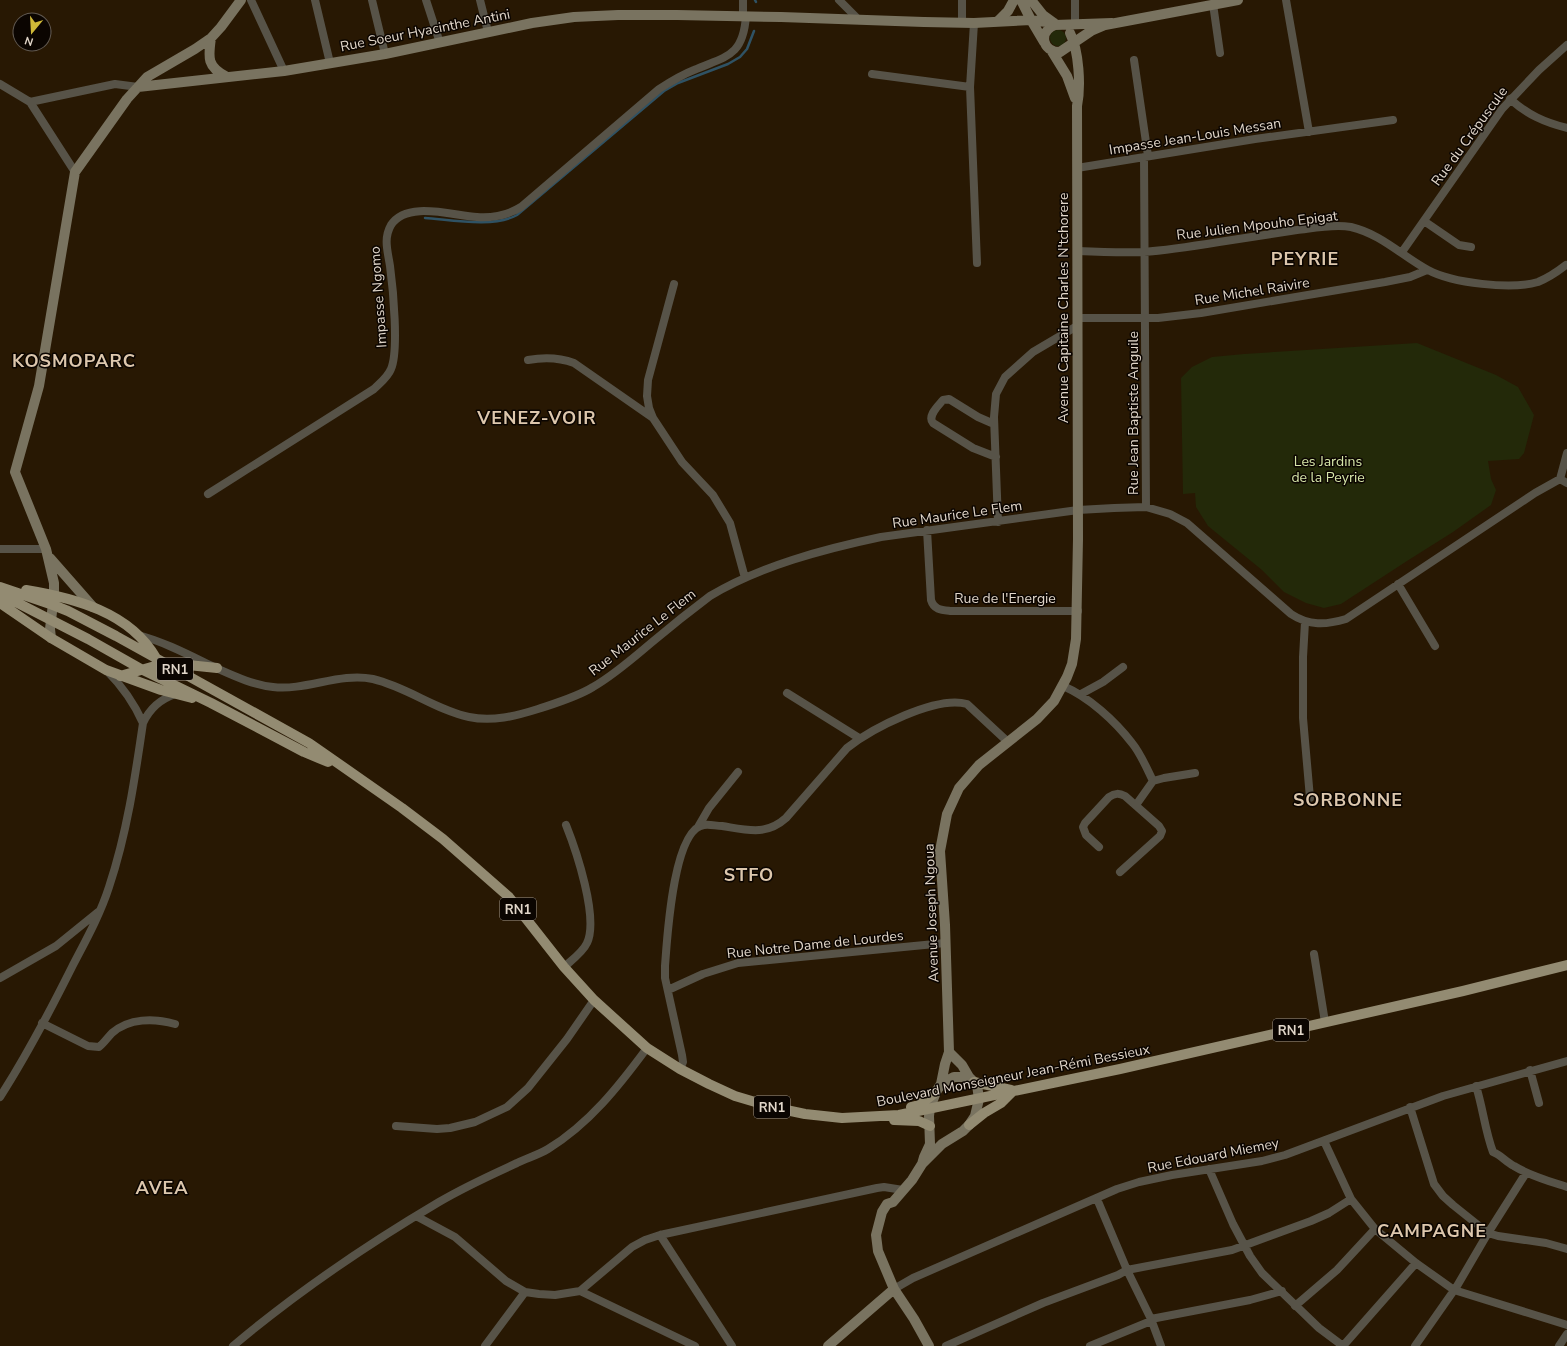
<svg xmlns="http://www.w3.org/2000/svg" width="1567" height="1346" font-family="'Nunito Sans',sans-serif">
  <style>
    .green { fill: #232909 }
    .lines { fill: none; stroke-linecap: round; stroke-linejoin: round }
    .stream { stroke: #2f5264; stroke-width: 2.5 }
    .street { stroke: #575348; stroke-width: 8 }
    .secondary { stroke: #797360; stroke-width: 10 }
    .primary { stroke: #938b72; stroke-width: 10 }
    .labels { text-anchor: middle; stroke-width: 3; stroke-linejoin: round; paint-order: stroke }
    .shield { fill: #0b0501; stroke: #a1978d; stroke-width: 1 }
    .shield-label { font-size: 13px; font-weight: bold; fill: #e1d6c9 }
    .street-label { font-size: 14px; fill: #e1d6c9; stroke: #0b0501 }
    .park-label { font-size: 14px; fill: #d6e5a8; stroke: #0b0501 }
    .district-label { font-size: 18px; font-weight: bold; letter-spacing: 1px; fill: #ddc7ad; stroke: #0b0501 }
  </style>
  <rect width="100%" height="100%" fill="#281803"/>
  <!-- green -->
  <path class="green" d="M1050 38a8 8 0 1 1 16 0a8 8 0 1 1-16 0Z
    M1417,343L1496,375L1518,387L1534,415L1524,453L1519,459L1488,461L1491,479L1496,490L1491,505L1453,532L1407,561L1341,604L1324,608L1306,603L1284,592L1262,570L1208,526L1196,507L1195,493L1183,494L1181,378L1192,367L1212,357L1244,354Z"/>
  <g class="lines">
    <!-- stream -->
    <path class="stream" d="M755,0L756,2
      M425,218C452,220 494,228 517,215L664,91L678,83L728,64L740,57L747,49L754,31"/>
    <!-- street -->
    <path class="street" d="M251,0L284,71
      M315,0L330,63
      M372,0L385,54
      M426,0L440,43
      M480,0L488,32
      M743,0V16
      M839,0L859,20
      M1286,0L1309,132
      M1213,4L1220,53
      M962,23V0
      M974,23L970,87L977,263
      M1075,25V0
      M1134,60L1148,156
      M872,74L970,87
      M0,84L30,102
      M1510,99C1528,115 1544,122 1567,128
      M1144,157L1146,507
      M1077,168L1255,139L1393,120
      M75,172L30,102L115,84L138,87
      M1424,221L1459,245L1471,247
      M1077,251C1099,252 1122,253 1144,252C1169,250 1194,246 1219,242C1245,238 1271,234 1297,230C1314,228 1334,224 1351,227C1381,234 1402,256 1428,270C1452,283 1511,290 1538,282C1548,278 1557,272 1566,265
      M1402,252L1502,109L1539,70L1567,45
      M674,284L648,380L647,396L649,408L653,418L682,462L713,495L730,523L745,578
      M1077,318H1158L1201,313L1385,282L1410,277L1427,270
      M528,360C544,357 558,357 574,363L653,418
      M994,424L978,417L949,399L943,400C938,406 927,416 933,423L973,448L996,457
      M1560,479L1567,483
      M208,494L374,389C380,383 388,377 391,369C399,351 393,288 390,266C388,252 383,239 391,225C407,200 454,216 477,217C492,218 508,215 521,207L659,89C670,82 681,75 694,70C726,56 743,57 746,16
      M998,522L994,417L996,394L1005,377L1033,352L1077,326
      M927,530L931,600C934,610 942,610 951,611H1078
      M0,549H46
      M1398,584L1435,646
      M1305,622L1303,657V718L1310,798
      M138,635C165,642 191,656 216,668C234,676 253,685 273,687C306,691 340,672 373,679C407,687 436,710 469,717C492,722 516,716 538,709C556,703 577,697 593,687C614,675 632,659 651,643C670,627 690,611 710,596C760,566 824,549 881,537L1078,510L1114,508L1146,507L1170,514L1187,523L1291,614C1309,626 1326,625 1346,619L1535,493L1560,479L1567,453
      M107,671C123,687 134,703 143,723
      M1063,686C1089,697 1115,721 1132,743C1141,754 1147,769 1153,781
      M787,693L859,738
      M1081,694L1103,682L1123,667
      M1153,781L1164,778L1195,773
      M1136,805L1153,781
      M698,827L709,808L738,772
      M1099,847L1086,835L1083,827L1085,823L1109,797C1115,793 1119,793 1125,796L1159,826L1162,831L1160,836L1120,872
      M1314,954L1325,1022
      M564,967C572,960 583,952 587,943C599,918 576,850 566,825
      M0,978L56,946L98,912
      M668,990L703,974L738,963L945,943
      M42,1023L88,1046L99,1047C104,1043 108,1037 112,1033C129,1018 154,1018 175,1024
      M680,1069L683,1062L682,1055L665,978V966C667,940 673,829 704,825C710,824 716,826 722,826C747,830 766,836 786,818L847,748C871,729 936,695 967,704L1008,742
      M1530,1070L1539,1103
      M1476,1086C1483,1108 1485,1131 1493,1152C1501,1155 1506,1162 1514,1166C1530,1176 1549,1181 1567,1187
      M0,1097C27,1055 50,1011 72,967C86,940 100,915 109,887C127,833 135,778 143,723C150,708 160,699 176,694
      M1410,1107L1434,1184L1443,1196L1453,1205L1488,1233L1498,1236L1546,1243L1567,1249
      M396,1126L437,1129L450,1128L475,1122L507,1107L528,1088L567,1039L594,1000
      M1324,1141L1351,1199L1375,1229L1416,1263L1454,1290L1567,1325
      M1209,1169L1233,1224L1250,1256L1262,1273L1319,1328L1343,1346
      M1097,1199L1127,1270L1151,1319L1161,1346
      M416,1216L455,1237L506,1281L525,1292L539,1294L555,1295L580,1291L632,1247L645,1240L660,1235L877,1188L884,1187L903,1190
      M660,1235L732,1346
      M894,1289L913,1278L1117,1189L1139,1182L1172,1175L1262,1161L1285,1155L1443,1096L1567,1061
      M580,1291L695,1346
      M1295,1306L1337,1270L1375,1229
      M1151,1319L1250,1300L1282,1291
      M233,1346C296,1293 368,1244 439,1202C464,1187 491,1175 517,1163C527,1158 538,1155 548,1149C589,1124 619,1086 647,1048
      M485,1346L525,1292
      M946,1346L1043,1303L1118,1275L1127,1270L1232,1250L1311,1221L1329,1213L1351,1199
      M1090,1346L1151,1321
      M1343,1346L1416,1263
      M1415,1346L1457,1286L1488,1233L1526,1173
      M1559,1346L1567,1334"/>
    <!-- secondary -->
    <path class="secondary" d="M1021,0L1031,20L1044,42
      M1031,0L1043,15L1054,23
      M997,22L1008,11L1014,0
      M1112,23L1055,25C1038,32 1042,52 1060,52L1091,31L1105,25L1238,0
      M211,38C208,58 207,67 227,77
      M1051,50L1067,76L1075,98
      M138,87L284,71L385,54L532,23L574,17L618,15H677L781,17L924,22L974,23L1031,20L1054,23
      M50,558L93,607
      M51,638L50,629L54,595V583L46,549L15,472L39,386L75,172L127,99L147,77L195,49L211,38L221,27L241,0
      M941,1084L954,1077H969
      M922,1164L924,1157L930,1144L929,1116L930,1108L936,1092L941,1084L945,1064L949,1052L945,925L940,851L947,814L959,788L979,765L1037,719L1054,701L1067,677L1072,664L1076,639L1078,539L1077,106C1081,86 1079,51 1070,33
      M828,1346L894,1289
      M929,1346L914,1319L894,1289L878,1251L876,1235L882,1212L887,1204L893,1202L912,1180L922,1164L942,1144L963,1131L969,1125L975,1116L979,1099L977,1085L969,1077L962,1065L949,1052"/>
    <!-- primary -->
    <path class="primary" d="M0,587L53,605L68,611L116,636L309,743L402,808L443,839L509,897L564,967L594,1000L647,1048L680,1069L709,1084L735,1096L772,1107L805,1114L842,1118L899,1115L1120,1069L1463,991L1567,965
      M26,590C74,598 130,612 156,658
      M0,594L88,639L141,669L211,703L304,752L328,762
      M0,603L51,638L106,670L161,690L192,698
      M120,676L155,666L188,665L217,668
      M974,1082L1011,1090
      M911,1107L919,1105L936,1092
      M894,1120L919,1121L930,1126
      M969,1125L984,1113L1001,1103L1013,1091"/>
  </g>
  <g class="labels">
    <!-- shield labels -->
    <g class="shield">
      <rect x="157" y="658" width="36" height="22" rx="3"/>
      <rect x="500" y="898" width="36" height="22" rx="3"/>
      <rect x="1273" y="1019" width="36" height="22" rx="3"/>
      <rect x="754" y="1096" width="36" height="22" rx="3"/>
    </g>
    <g class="shield-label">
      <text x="175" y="674">RN1</text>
      <text x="518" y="914">RN1</text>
      <text x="1291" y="1035">RN1</text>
      <text x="772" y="1112">RN1</text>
    </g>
    <!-- street labels -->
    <g class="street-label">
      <text transform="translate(425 30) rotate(-11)" y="5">Rue Soeur Hyacinthe Antini</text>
      <text transform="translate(1195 136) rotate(-9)" y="5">Impasse Jean-Louis Messan</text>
      <text transform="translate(1469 136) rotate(-54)" y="5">Rue du Crépuscule</text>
      <text transform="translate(1257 225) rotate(-7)" y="5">Rue Julien Mpouho Epigat</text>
      <text transform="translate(1252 291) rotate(-9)" y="5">Rue Michel Raivire</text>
      <text transform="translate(378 297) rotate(-94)" y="5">Impasse Ngomo</text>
      <text transform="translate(1063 308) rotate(-90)" y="5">Avenue Capitaine Charles N'tchorere</text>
      <text transform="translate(1133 413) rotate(-90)" y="5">Rue Jean Baptiste Anguile</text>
      <text transform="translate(957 514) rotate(-8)" y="5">Rue Maurice Le Flem</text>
      <text x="1005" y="603">Rue de l'Energie</text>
      <text transform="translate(642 632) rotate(-38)" y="5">Rue Maurice Le Flem</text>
      <text transform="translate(931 913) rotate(-92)" y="5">Avenue Joseph Ngoua</text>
      <text transform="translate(815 944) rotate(-6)" y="5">Rue Notre Dame de Lourdes</text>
      <text transform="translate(1013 1075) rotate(-11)" y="5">Boulevard Monseigneur Jean-Rémi Bessieux</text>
      <text transform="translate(1213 1155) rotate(-11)" y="5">Rue Edouard Miemey</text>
    </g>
    <!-- park labels -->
    <g class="park-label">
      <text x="1328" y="466">Les Jardins<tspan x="1328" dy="16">de la Peyrie</tspan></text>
    </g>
    <!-- district labels -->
    <g class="district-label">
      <text x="1305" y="265">PEYRIE</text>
      <text x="74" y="367">KOSMOPARC</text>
      <text x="537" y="424">VENEZ-VOIR</text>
      <text x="1348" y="806">SORBONNE</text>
      <text x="749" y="881">STFO</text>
      <text x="162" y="1194">AVEA</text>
      <text x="1432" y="1237">CAMPAGNE</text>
    </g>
  </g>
  <!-- north arrow -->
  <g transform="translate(32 32) rotate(198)"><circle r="19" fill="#0b0501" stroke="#615951"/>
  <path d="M0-3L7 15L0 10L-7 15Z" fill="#cfb837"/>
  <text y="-6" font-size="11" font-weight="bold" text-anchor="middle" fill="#e1d6c9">N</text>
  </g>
</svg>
